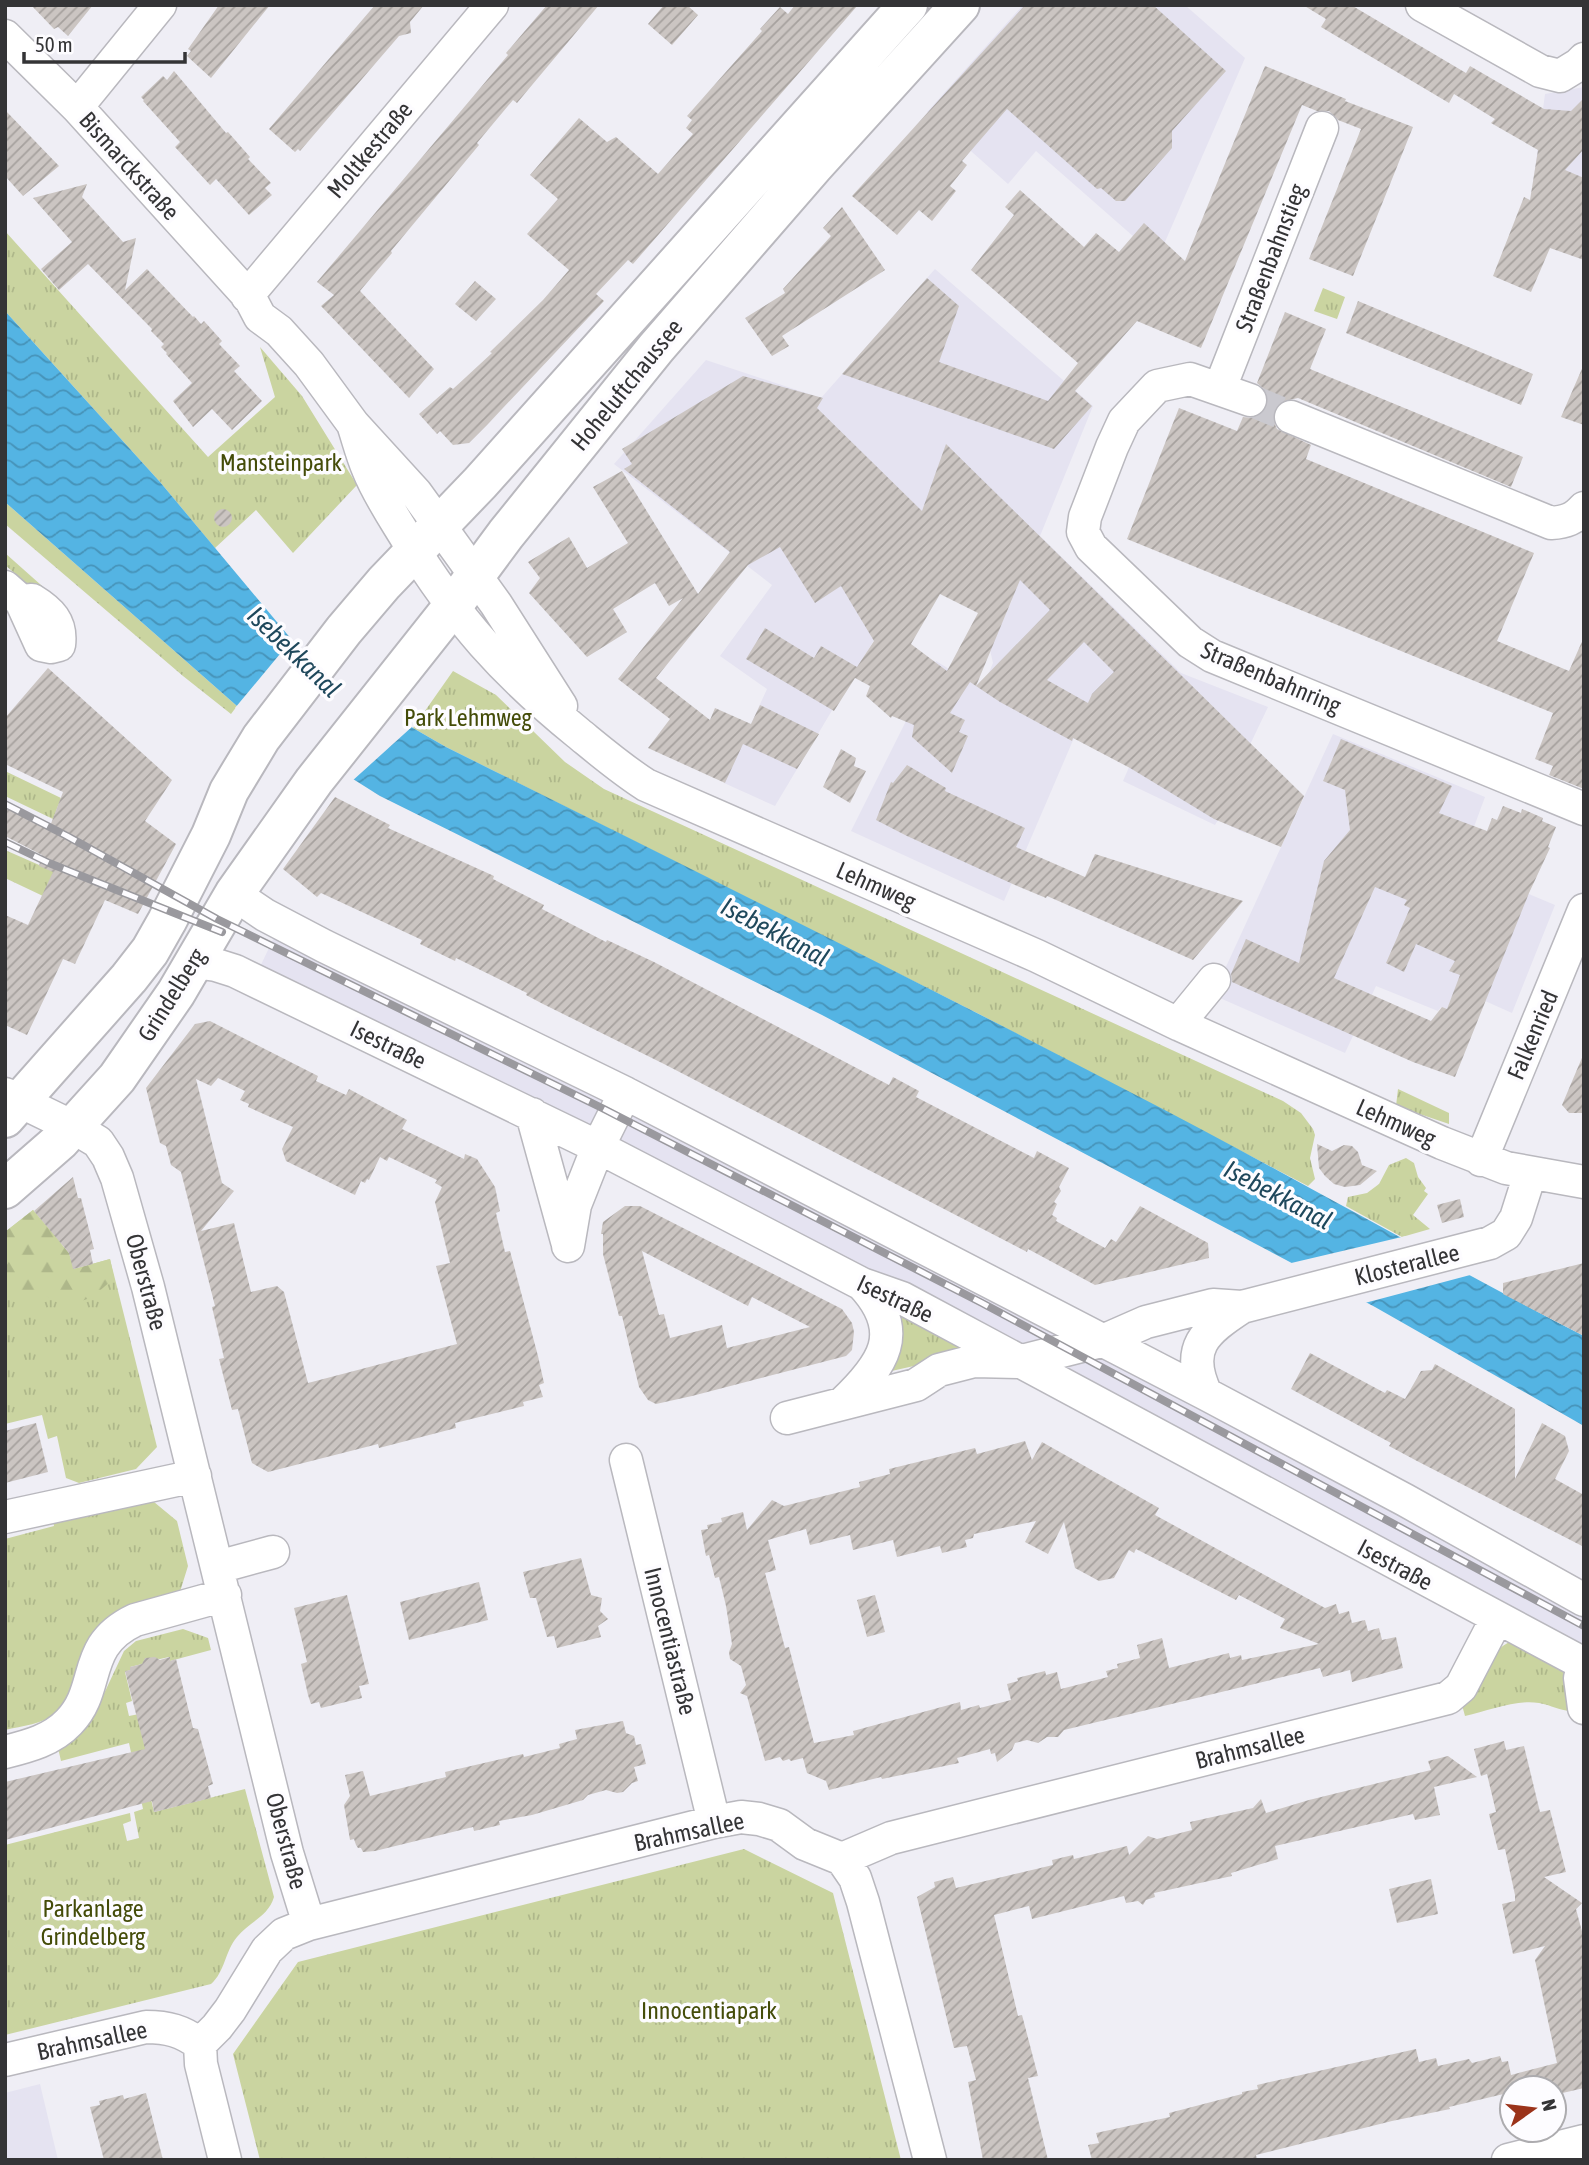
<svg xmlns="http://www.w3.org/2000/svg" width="1589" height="2165" font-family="'Asap Condensed',sans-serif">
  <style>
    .built { fill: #e5e3f1 }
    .grass { fill: url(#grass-tufts) }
    .forest { fill: url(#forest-firs) }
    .water { fill: url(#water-waves) }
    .pier { fill: #efeef5 }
    .building { fill: url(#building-hatch); fill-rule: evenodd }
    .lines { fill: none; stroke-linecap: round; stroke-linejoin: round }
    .minor-tunnel { stroke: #cac9cf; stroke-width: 32; stroke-dasharray: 32 16; stroke-linecap: butt }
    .minor-casing { stroke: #b9b8be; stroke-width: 35 }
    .major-casing { stroke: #b9b8be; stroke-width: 42 }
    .minor { stroke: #fff; stroke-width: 32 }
    .major { stroke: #fff; stroke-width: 38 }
    .rail-casing { stroke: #9a999e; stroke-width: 8 }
    .rail { stroke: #fdfcff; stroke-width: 5; stroke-dasharray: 16; stroke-linecap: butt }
    .labels { text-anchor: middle; stroke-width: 7; stroke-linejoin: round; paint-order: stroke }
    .street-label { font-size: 24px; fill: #343436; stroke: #fdfcff }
    .park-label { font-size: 24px; fill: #444c09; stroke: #fdfcff }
    .water-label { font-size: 26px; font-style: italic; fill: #1f485c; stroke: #fdfcff }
  </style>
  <defs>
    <pattern id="grass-tufts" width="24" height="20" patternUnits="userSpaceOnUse" patternTransform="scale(1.75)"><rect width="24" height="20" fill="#cad4a0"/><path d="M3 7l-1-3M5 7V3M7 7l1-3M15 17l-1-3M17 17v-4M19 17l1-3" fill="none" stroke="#aeb78a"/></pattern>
    <pattern id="forest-firs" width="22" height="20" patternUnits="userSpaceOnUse" patternTransform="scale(1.75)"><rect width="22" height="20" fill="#cad4a0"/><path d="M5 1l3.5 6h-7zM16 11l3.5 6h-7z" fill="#aeb78a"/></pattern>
    <pattern id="water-waves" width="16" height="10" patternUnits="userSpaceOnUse" patternTransform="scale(1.75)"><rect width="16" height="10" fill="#54b4e3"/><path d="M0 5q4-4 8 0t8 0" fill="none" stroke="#4693b9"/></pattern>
    <pattern id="building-hatch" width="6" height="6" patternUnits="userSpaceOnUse" patternTransform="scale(1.75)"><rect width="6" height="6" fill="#cbc5c2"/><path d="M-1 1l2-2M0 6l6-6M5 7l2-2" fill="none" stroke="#a6a19e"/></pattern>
  </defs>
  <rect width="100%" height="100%" fill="#efeef5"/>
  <!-- built -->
  <path class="built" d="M1023,5H1185L1245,58L1158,258L1036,151L1008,184L927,112Z
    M1584,87V198L1534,177L1545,94Z
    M935,269L1093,406L1040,536L1181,673L1268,707L1224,799L1249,823L1245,833L1218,820L1215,825L1123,781L1144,733L1089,703L1004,901L851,831L936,661L982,689L993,663L990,650L1012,600L939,531L775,806L724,783L767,689L720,656L772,585L614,464L706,360L821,398Z
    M1333,734L1485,797L1460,865L1555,905L1512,1013L1456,988L1447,1009L1441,1007L1438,1011L1376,986L1345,1053L1213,995Z
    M277,931L588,1083L1584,1610V1653L259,969Z
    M40,2084L58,2160H5V2093Z"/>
  <!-- grass -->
  <path class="grass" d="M5,231L208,457L275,397L260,347L302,396L357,485L293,553L256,510L215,548L160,482L5,311Z
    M1323,288L1345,297L1337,319L1314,311Z
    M5,502L237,706L231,714L183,676L5,524Z
    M5,553L50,593L56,609L5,565Z
    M453,671L496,695L565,762L604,789L1283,1101L1301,1113L1313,1129L1315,1135L1310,1158L1315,1179L1308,1186L979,1014L446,747L413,728Z
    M5,771L61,798L53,819L5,796Z
    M5,850L94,889L81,914L5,878Z
    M1398,1089L1449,1113V1124L1396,1106Z
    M1406,1158L1414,1163L1418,1177L1426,1188L1424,1191L1428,1194L1413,1215L1430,1229L1402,1237L1346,1206L1348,1197L1367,1193L1379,1184L1389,1165Z
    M33,1210L59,1240L74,1269L110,1259L157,1447L136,1469L79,1483L66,1478L57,1436L48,1439L42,1415L5,1424V1232Z
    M897,1310L911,1313V1322L981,1351L887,1372Z
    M154,1502L177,1521L188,1566L179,1595C162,1599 130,1605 116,1613C74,1636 86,1689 56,1713C43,1724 22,1726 5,1730V1539L54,1526L53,1520Z
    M183,1629L208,1638L211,1650L170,1661L169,1657L160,1659L148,1658L142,1664L130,1667V1670L125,1672L132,1701L126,1703L129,1716L139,1714L150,1769L151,1799L154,1812L245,1789L274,1897C268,1917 249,1922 237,1937C225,1951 225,1972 211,1984L5,2035V1845L130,1813L131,1821L123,1824L127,1841L139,1838L134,1812L143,1809L129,1743L61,1761L58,1748L95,1702L101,1700L124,1651L136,1641Z
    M1512,1641L1563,1666L1572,1711C1560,1711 1551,1705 1539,1703C1516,1699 1488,1711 1465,1716L1462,1705C1476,1684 1488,1650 1512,1641Z
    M744,1849L833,1893L901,2160H260L233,2054L298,1962Z"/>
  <!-- forest -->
  <path class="forest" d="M33,1210L69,1253L74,1269L110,1259L114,1278C106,1285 96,1295 87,1299C61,1311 30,1280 5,1299V1232Z"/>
  <!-- water -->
  <path class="water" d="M5,311L160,482L292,640L413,728L446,747C675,861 904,974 1130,1092C1283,1171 1432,1257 1584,1336V1426L1375,1307L822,1015L380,796L237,706L5,502Z"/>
  <!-- pier -->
  <path class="pier" d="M294,637L414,725L351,782L235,708Z
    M1406,1236L1474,1274L1361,1304L1287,1264Z"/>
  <!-- building -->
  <path class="building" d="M31,5H93L68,36L58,27L54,29Z
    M219,5H270L211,78L187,56L191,51L188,49Z
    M375,5H424L410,22L411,33L399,36L300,151L298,149L295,152L269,129Z
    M547,5H599L517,103L513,100L477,143L479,145L391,251L392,253L360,291L434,369L409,398L321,306L334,295L317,282L508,55L506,53Z
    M664,5H687L698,15L672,45L648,24Z
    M795,5H858L633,264L628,260L596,294L604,301L487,425L469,443L453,445L440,431L437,434L419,414L450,387L453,389L492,353L490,352L543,300L569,270L527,234L558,199L530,175L579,118L607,142L616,137L658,174L693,134L686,128L692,120L687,116L762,31L760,29L780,7L788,14Z
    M1025,5H1153L1226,71L1172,131V148L1125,201H1116L1101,188L1097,189L1007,109L962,161L967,165L950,186L956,191L932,221L919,210L897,235L852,196Z
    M1303,5H1351L1466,73L1470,66L1544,109L1571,111L1584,98V149L1565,170L1584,178V260L1550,248L1531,292L1493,276L1524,197L1530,200L1538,150L1491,123L1495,119L1454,94L1449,103L1321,27L1326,19Z
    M1265,66L1346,99L1345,101L1413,127L1353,276L1309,259L1361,129L1338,120L1329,111H1317L1302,105L1201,348L1137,321L1075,391L1092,406L1054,449L842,374L927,278L959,306L939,362L1048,401L1078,363L971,270L1014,215L1005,207L1020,190L1084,247L1096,233L1119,252L1144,223L1185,261Z
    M174,71L226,133L228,132L250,157L248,159L271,183L265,188L272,195L249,215L216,179L210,185L175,147L180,142L143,101L144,100L141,97L163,76L167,80Z
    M5,110L59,166L23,196L5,176Z
    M87,184L82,197L123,242L136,238L125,290L147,269L193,317L194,316L201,324L204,321L222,341L219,344L240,366L234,371L262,401L232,430L212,409L193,427L173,401L192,383L166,354L167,353L161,347L164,344L151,331L152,329L88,264L59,290L41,269L72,242L33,198Z
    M842,207L885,270L782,336L789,346L772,356L745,318L785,293L783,289L831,236L823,228Z
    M475,281L496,299L476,321L455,304Z
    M1358,301L1533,374L1521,405L1346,333Z
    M1285,312L1326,329L1310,369L1523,457L1511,487L1298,398L1280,402L1274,411L1273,420L1277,429L1311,445L1306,459L1534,553L1497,641L1569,671L1584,637V789L1549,775L1553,766L1535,759L1553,713L1127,539L1179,408L1237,431L1243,417L1253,418L1262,413L1267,405L1268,396L1264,389L1257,383Z
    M1584,364V425L1561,417Z
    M743,376L823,398L817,408L922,511L946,444L1304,796L1281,847L1214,819L1130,768L1073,738L1072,741L1000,702L976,686L1050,610L1020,580L976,686L970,682L950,713L965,720L959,732L968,736L952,773L912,737L914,725L892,716L891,718L866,696L870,686L855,678L834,711L746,659L765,628L814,658L821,646L857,667L874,641L841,586L815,603L780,547L748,565L656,678L710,720L715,708L751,724L760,705L819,734L797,769L743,744L725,783L648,748L670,719L618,679L683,598L669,606L655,583L613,609L627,632L587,657L529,593L540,578L528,562L569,537L587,568L628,543L593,487L622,471L698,594L730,552L624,469L632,464L622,449ZM940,594L978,613L947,671L911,644ZM1084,642L1114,672L1092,694L1088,703L1047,680Z
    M214 518a9 9 0 1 1 18 0a9 9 0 1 1-18 0Z
    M48,668L172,780L145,821L176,844L138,914L105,900L75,964L63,959L27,1035L5,1025V915L28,925L53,872L39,866L42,855L5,836V808L49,829L63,792L5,764V718Z
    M1341,739L1452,786L1439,813L1487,831L1492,818L1497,820L1503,806L1521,813L1522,809L1543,818L1542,821L1556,827L1548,847L1550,848L1529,893L1455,1077L1413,1062L1232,982L1231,974L1246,939L1299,963L1324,861L1350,830L1345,790L1323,781ZM1375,887L1407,900L1404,905L1410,908L1386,963L1404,972L1416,944L1455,961L1449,971L1460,975L1447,1009L1442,1007L1431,1021L1334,978Z
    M841,749L856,758L854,766L866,771L850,803L823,787Z
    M907,765L946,788L945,791L1025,828L1016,847L1085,877L1095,854L1243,901L1193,960L1047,896L1046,898L1015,885L907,836L876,820L891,782L893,783Z
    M335,797L390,825L388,828L494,876L493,879L544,905L542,909L606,942L607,940L654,962L889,1085L893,1077L919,1091L916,1097L1034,1158L1037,1151L1069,1168L1059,1187L1061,1191L1054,1202L1057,1204L1052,1215L1057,1218L1056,1221L1105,1248L1111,1239L1116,1242L1140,1206L1208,1243L1209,1258L1095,1285L1028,1249L1027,1252L664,1064L543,1004L526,995L527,993L456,958L455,961L420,944L422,940L321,893L317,897L283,869Z
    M210,1021L318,1076L316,1081L346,1095L349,1089L407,1120L402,1129L464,1159L465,1154L477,1159L495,1187L500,1211L496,1213L505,1252L510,1251L538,1356L544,1383L539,1385L543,1397L523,1402L524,1406L455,1423L456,1428L379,1448L378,1444L268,1472L252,1463L238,1409L232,1410L219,1359L224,1358L212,1307L215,1306L181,1172L171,1165L166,1146L160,1143L146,1088L195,1024ZM218,1078L245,1091L240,1100L249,1104L248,1107L293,1127L282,1149L286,1161L355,1195L361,1181L365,1183L367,1179L369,1180L380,1157L387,1161L389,1157L437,1180L435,1183L442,1187L435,1202L450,1263L436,1266L457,1344L308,1383L284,1292L277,1286L251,1292L234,1223L201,1231L234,1191L222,1183L196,1079L211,1086Z
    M1584,1053V1113H1569L1562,1105Z
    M1317,1144L1332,1151L1344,1145L1352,1146L1358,1152L1362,1165L1377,1171L1360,1185L1345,1187L1334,1184L1325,1176L1319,1168Z
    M73,1177L78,1198H81L94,1249L90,1250L93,1264L73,1269L69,1253L34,1211Z
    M1460,1199L1464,1217L1442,1223L1437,1205Z
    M625,1206H640L842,1309L852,1323L854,1332L852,1350L846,1356L692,1396L656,1404L648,1400L639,1387L622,1316H619L603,1254V1234H601L603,1222ZM642,1251L748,1306L752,1297L810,1327L727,1348L722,1325L670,1338L664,1314L659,1315Z
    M1584,1263V1336L1503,1294V1283Z
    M1310,1353L1385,1393L1387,1390L1405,1399L1421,1371L1432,1370L1435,1364L1515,1409V1479L1542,1423L1565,1436L1569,1451L1555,1479L1584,1495V1547L1417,1461L1389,1446L1391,1443L1291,1389Z
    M36,1423L48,1472L5,1483V1431Z
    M1025,1441L1032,1460L1042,1442L1159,1508L1155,1515L1325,1608L1336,1604L1339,1614L1349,1611L1352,1623L1365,1620L1368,1631L1379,1628L1382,1640L1396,1637L1403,1668L1352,1682L1350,1670L1323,1677L1320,1668L1064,1730L1058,1737H1047L1038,1743L1027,1740L1015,1743L1012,1750L997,1762L995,1753L991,1754L990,1749L957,1758L959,1763L882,1779L881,1777L829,1790L826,1781L807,1773L803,1758L791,1761L789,1759L783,1761L780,1757L765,1761L747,1696L740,1693L746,1685L741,1666L730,1659L729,1652L732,1644L726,1606L719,1577L715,1578L709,1555L706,1556L701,1530L708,1529L707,1525L722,1522L721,1518L743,1512L747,1530L772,1500L784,1506L860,1487L859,1482L890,1474L889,1469L975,1448L977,1454ZM1036,1521L1025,1542L1048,1554L1064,1522L1075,1568L1099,1581L1114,1578L1129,1550L1134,1553L1136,1549L1236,1600L1239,1595L1285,1619L1280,1628L1319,1644L1242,1660L1241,1655L1230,1658L1229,1653L1169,1668L1162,1638L1137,1645L1140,1658L1117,1664L1118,1668L1106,1671L1108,1677L1061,1689L1057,1672L1046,1675L1045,1671L1017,1678L1018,1681L1007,1684L1011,1700L980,1708L979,1705L961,1710L960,1702L853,1731L854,1735L814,1743L789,1647L785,1648L765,1573L776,1570L768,1540L806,1529L810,1545L850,1535L853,1550L893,1540L897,1557L940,1546L942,1553L967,1547L965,1540L973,1538L974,1534Z
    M581,1558L591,1595L602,1598L600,1611L608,1619L598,1626L601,1637L557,1648L554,1636L547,1637L536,1598H530L523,1572Z
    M479,1582L488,1620L409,1640L400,1602Z
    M347,1595L369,1684L359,1686L362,1698L321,1708L319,1702L311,1704L308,1695L301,1664L307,1662L294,1608Z
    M875,1595L885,1632L867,1637L857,1600Z
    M155,1657L160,1660L170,1657V1661L176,1659L193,1728L198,1729L213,1784L208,1786L211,1798L154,1812L152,1801L5,1840V1782L145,1749L125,1671L130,1670V1667L142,1664L145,1658Z
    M623,1721L626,1733L634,1736L636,1745L641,1744L646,1764L634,1767L638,1781L632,1783L623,1792L617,1793L606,1790L588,1795L583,1800L532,1815L499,1821L500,1825L474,1831L473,1827L375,1851L363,1852L361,1848H358L356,1845L354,1839L350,1840L344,1805L350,1796L345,1775L363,1771L370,1796L446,1777L445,1772L523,1754L524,1757L560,1748L559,1744L577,1739L575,1730Z
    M1504,1741L1506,1750L1524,1746L1540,1812L1550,1810L1566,1872L1544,1877L1582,1903L1576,1909L1584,1939V2088L1554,2095V2088H1512V2092L1449,2107L1450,2109L1392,2121L1256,2155L1257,2160H1092L1088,2145L1099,2143L1096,2133L1170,2117L1169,2113L1242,2094V2092L1258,2089L1257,2085L1416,2049L1419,2062L1436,2058L1438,2066L1469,2059L1472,2063L1500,2056L1502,2062L1508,2061L1511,2075L1557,2063L1535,1960L1545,1946L1513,1954L1502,1904L1515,1901V1895L1505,1849L1498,1850L1489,1814L1496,1812L1487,1774L1481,1776L1474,1749Z
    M1448,1756L1477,1777L1434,1787L1440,1815L1415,1820L1413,1814L1275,1846L1278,1859L1231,1873L1232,1876L1154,1893L1155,1897L1146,1900L1143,1905L1138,1901L1126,1903L1124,1896L1032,1919L1029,1906L994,1915L1018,2016L1022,2015L1038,2076L1028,2078L1048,2160H983L968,2082L976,2080L967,2046L954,2048L917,1897L935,1887L934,1882L953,1877L956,1888L1053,1865L1052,1860L1073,1855L1074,1859L1127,1846L1129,1855L1148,1836L1157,1839L1192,1830L1190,1822L1253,1808L1261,1799L1266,1813L1309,1800L1431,1770L1428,1761Z
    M1431,1879L1438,1914L1397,1923L1389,1889Z
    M146,2093L163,2160H104L90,2107L100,2105L99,2101L123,2095L124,2099Z"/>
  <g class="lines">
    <!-- minor-tunnel -->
    <path class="minor-tunnel" d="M1250,400L1291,417"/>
    <!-- minor casing -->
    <g class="minor-casing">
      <path id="minor" d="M1422,5L1540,71L1560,76L1578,65L1584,59
        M5,36L77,107L250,298L260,317L279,331L309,364L353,424L416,493L496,604L561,706
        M77,107L160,5
        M247,296L492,5
        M1220,388L1322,128
        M1250,400L1190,379L1157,386L1124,421L1112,447L1085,517L1083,532L1091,547L1190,642L1212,656L1584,809
        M1291,417L1551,523C1566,522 1574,519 1584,508
        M353,424C358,439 362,455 368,469C378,494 393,516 407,539C457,620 504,673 578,733C600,751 621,769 646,785L1037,956L1178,1024L1442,1143L1506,1168L1584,1182
        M5,587L21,601L41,645L51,647L59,645C62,622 50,611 32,600L21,601
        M234,894L265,915L324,946L625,1093L1206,1394L1405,1500L1584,1600
        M193,962L216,965L235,971L598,1147L862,1284L902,1298L1584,1664
        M1178,1024L1214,980
        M5,1094L73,1127L98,1142L108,1157L117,1178L148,1287L287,1853L309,1924
        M532,1114L567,1241
        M1481,1160L1584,910
        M568,1246L575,1205L598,1147L625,1093
        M1206,1394C1184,1348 1205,1331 1242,1307
        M843,1403C883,1365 907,1332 862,1284
        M787,1418L916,1385L939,1370L974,1361L1018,1362L1105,1340L1146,1322L1213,1305L1242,1307L1490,1243L1506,1234L1516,1218L1530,1174
        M626,1460L714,1822
        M5,1517L195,1476
        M218,1567L273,1552
        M1584,1666L1580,1678L1584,1708
        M5,1752C29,1746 52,1740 69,1722C102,1688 80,1646 135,1620L225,1595
        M842,1859L855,1878L863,1902L930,2160
        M200,2044L217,2027L230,2010L267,1950L284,1934L309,1924L714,1822L741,1817L759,1819L779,1825L805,1844L842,1859L891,1838L1448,1698L1461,1687L1497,1618
        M200,2044L201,2064L225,2160
        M5,2060L146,2027C168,2027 182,2031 200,2044
        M1508,2160L1584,2141"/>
    </g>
    <!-- major casing -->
    <g class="major-casing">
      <path id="major" d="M5,1118L129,978L150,951L167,921L211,835L229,791L261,738L344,630L384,583L480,483L908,5
        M5,1189L60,1141L117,1078L176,993L234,894L314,781L452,607L506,534L656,348L813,167L960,5"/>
    </g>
    <!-- minor -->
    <use href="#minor" class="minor"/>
    <!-- major -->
    <use href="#major" class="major"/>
    <!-- rail casing -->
    <g class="rail-casing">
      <path id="rail" d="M5,804L67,836L217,919L602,1108L982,1303L1584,1626
        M5,842L49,863L222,932"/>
    </g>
    <!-- rail -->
    <use href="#rail" class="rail"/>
  </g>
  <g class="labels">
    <!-- street labels -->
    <g class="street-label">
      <text transform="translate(370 150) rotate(-50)" y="8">Moltkestraße</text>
      <text transform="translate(129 166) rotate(48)" y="8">Bismarckstraße</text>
      <text transform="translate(1271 258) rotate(-69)" y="8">Straßenbahnstieg</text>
      <text transform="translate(627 385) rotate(-51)" y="8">Hoheluftchaussee</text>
      <text transform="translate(1271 678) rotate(23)" y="8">Straßenbahnring</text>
      <text transform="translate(876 886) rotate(24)" y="8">Lehmweg</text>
      <text transform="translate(172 995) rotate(-58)" y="8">Grindelberg</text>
      <text transform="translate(1533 1035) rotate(-67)" y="8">Falkenried</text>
      <text transform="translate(388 1045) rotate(26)" y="8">Isestraße</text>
      <text transform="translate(1396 1123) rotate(24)" y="8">Lehmweg</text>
      <text transform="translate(1407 1265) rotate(-14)" y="8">Klosterallee</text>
      <text transform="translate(146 1282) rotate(75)" y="8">Oberstraße</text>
      <text transform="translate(895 1299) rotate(25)" y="8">Isestraße</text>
      <text transform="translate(1395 1565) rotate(28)" y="8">Isestraße</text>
      <text transform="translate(670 1641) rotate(76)" y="8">Innocentiastraße</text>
      <text transform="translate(1250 1748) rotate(-14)" y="8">Brahmsallee</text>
      <text transform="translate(689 1832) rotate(-12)" y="8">Brahmsallee</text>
      <text transform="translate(286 1841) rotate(75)" y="8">Oberstraße</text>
      <text transform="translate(92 2041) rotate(-12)" y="8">Brahmsallee</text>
    </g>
    <!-- park labels -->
    <g class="park-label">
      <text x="281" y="471">Mansteinpark</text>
      <text x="468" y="726">Park Lehmweg</text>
      <text x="93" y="1917">Parkanlage<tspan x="93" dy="28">Grindelberg</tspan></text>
      <text x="709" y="2019">Innocentiapark</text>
    </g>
    <!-- water labels -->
    <g class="water-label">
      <text transform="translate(294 652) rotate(44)" y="9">Isebekkanal</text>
      <text transform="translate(775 932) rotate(28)" y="9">Isebekkanal</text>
      <text transform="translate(1278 1195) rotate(28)" y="9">Isebekkanal</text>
    </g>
  </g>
  <!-- border -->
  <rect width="1589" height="2165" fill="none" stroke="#343436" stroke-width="14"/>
  <!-- north arrow -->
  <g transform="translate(1533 2109) rotate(76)"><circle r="33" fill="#fdfcff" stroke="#adacaf" stroke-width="2"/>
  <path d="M0-5L12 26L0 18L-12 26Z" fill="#9b331a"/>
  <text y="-10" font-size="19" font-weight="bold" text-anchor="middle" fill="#343436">N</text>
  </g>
  <!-- scale -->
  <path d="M24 52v10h161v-10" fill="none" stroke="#343436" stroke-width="3.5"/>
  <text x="35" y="52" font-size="21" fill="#343436" stroke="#fdfcff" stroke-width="5" paint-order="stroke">50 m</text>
</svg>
